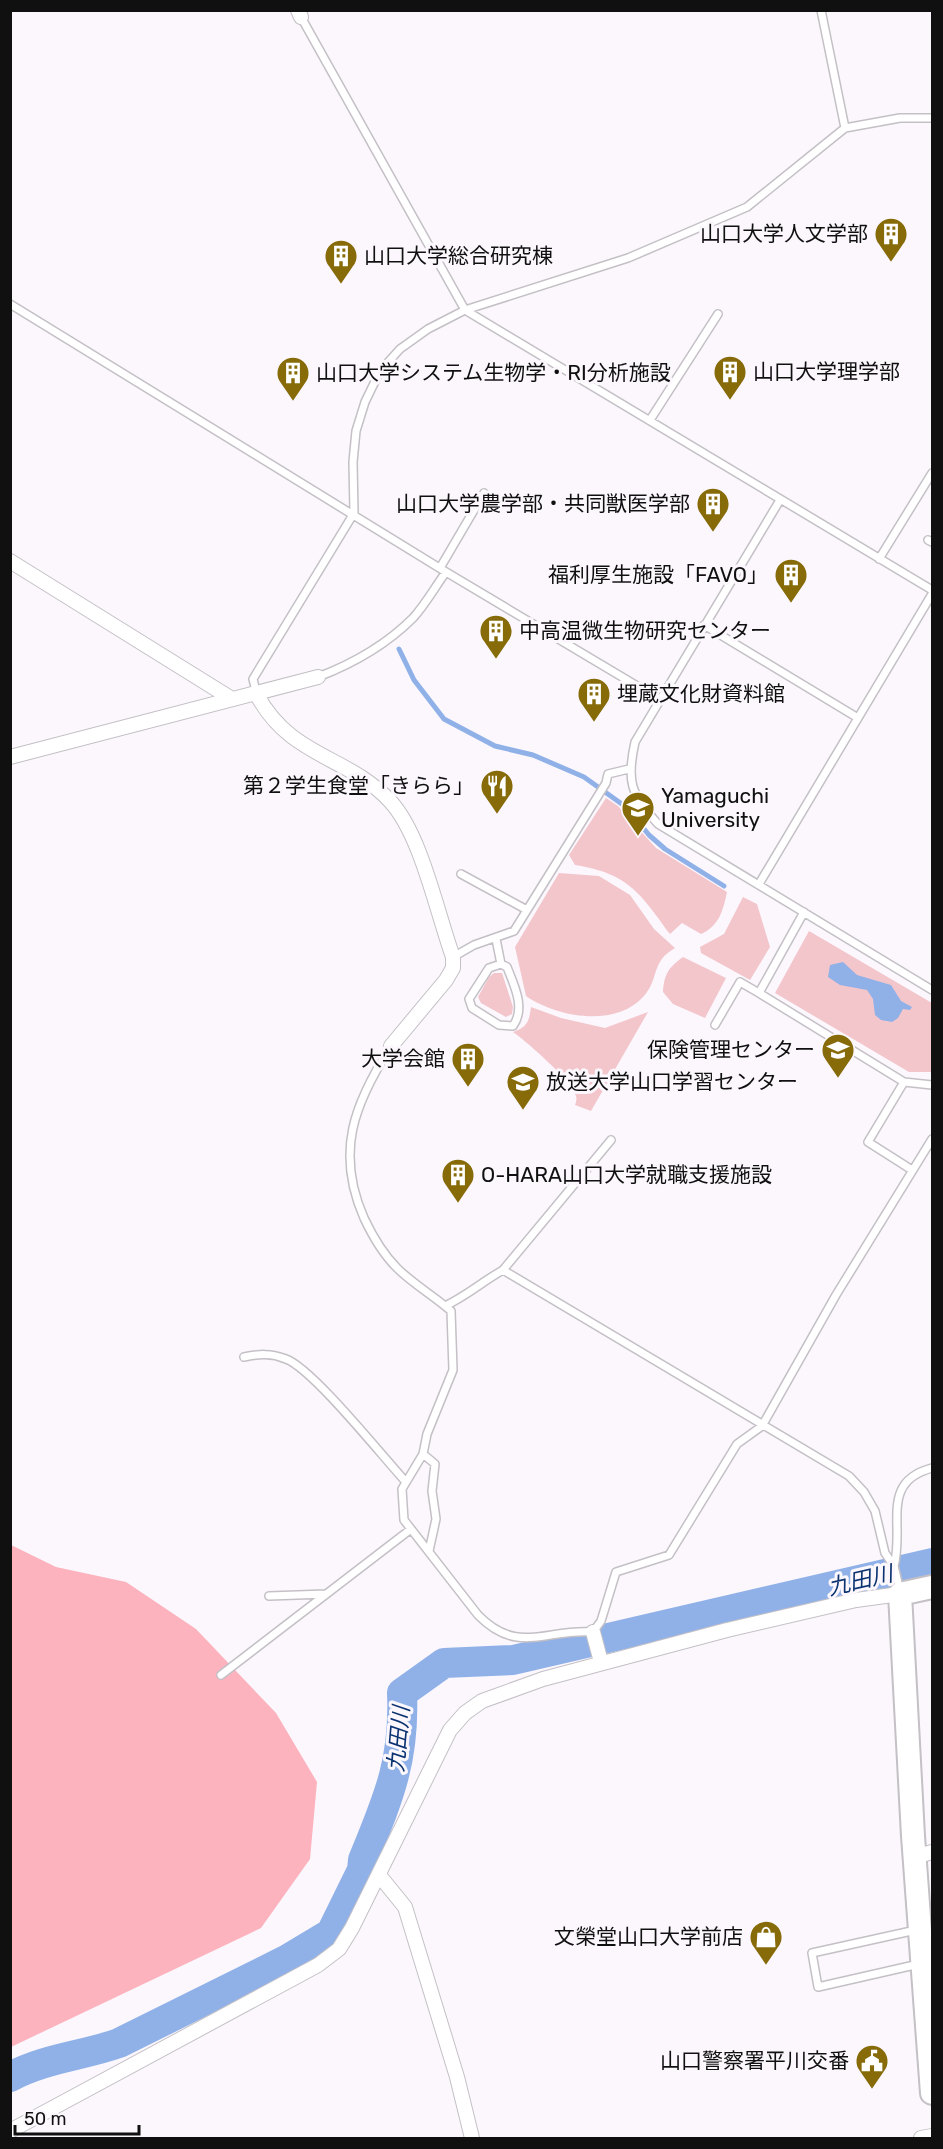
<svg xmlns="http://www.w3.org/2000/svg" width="943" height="2149" font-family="Rubik,'Noto Sans JP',sans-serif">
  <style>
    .green { fill: #f3c6cc }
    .forest { fill: #fdb3be }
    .water { fill: #90b1e8 }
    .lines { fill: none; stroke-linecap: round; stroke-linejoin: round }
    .stream { stroke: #90b1e8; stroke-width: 5 }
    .river { stroke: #90b1e8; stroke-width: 30 }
    .lane-casing { stroke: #c4c0c6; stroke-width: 10 }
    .street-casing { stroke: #c4c0c6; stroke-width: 16 }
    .primary-casing { stroke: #c4c0c6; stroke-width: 26 }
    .lane { stroke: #fff; stroke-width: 7 }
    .street { stroke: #fff; stroke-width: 14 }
    .primary { stroke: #fff; stroke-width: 22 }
    .labels { text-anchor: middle; stroke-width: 6; stroke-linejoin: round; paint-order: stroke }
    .poi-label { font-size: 21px; fill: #111011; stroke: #fbf7fd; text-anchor: end }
    .water-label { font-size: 22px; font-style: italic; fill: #0b3270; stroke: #fbf7fd }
  </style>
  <rect width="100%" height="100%" fill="#fbf7fd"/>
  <!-- green -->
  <path class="green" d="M606,798L618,806L656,848L727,892C723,911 719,926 701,934L682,923L670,934C639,892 629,874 575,865L569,855Z
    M559,873L599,876L630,895L654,929L675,948C650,962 660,979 643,997C615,1028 556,1017 526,996L515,947Z
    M743,897L757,904L770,947L750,980L701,953L700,947L724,934Z
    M809,931L932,1003V1072H909L775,993Z
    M683,957L726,978L705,1018L673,1004L663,992C664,974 669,967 683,957Z
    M494,973H502L513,1007L512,1014L506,1017L481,1003L478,997L489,977Z
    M531,1007L561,1018L605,1028L648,1012L591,1111L575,1105C576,1102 577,1099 576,1096C573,1082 526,1041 513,1032C528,1027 529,1021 531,1007Z"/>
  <!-- forest -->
  <path class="forest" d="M11,1545L56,1567L126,1582L196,1629L276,1713L317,1782L310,1859L261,1928L11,2047Z"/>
  <!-- water -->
  <path class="water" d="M843,962L857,975L891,985L901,1001L912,1007L910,1010L903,1009L898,1018L892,1022L881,1020L875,1015L873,999L867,990L840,985L828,977L830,965Z"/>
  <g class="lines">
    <!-- stream -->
    <path class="stream" d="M399,649L414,680L444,719L495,746L533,755L584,777L626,807L649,835L665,849L724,886"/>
    <!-- river -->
    <path class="river" d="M10,2077C45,2058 83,2056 119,2043L286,1960L331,1933L362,1870L363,1860C388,1799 405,1761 402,1693L444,1663L513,1660L932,1563"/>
    <!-- lane casing -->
    <g class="lane-casing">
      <path id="lane" d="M821,10L845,128
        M301,17L465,310L932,590
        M10,304L446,572L659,699
        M650,420L718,314
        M780,500L635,742C626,782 631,794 658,824L932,990
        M928,540L932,542
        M879,559L932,473
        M440,568L484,493
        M704,625L858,718
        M318,677C352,664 387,644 413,618C425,605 435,587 446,572
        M257,695L253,679L354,513L353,462L356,431L365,402L380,371L400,349L428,329L465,310L628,258L747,207L845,128L900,118H932
        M461,874L527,910
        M759,884L932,594
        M804,912L759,993L904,1082
        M496,939L501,964L507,967C514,985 526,1008 513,1026L499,1025L472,1008L469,999L489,968L501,964
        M453,957L474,945L514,931L606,783L608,774L629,769
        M715,1025L740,982L759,993
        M391,1046C354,1104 335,1152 364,1218C372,1235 383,1254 397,1268C413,1284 434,1296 451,1311L453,1370L427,1434L423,1454L402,1489L404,1520L478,1615C518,1656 547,1628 593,1632L601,1621L616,1572L669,1555L737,1444L762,1426L836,1295L932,1139
        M611,1140L503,1270L849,1476L864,1492L875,1511L885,1553L894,1566L900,1591
        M912,1170L868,1142L904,1082L932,1085
        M445,1306C466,1296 482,1282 503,1270
        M244,1357C259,1354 271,1353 286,1359C313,1369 382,1456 406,1482
        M423,1454L435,1464L432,1491L436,1519L429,1551
        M894,1566C905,1526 879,1482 932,1468
        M269,1596L326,1594
        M221,1675L411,1529
        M916,1930L812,1953L818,1987L919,1964"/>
    </g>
    <!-- street casing -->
    <g class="street-casing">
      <path id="street" d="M298,10L301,17
        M10,561L232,699
        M257,695C291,758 347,755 390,801C421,834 437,913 453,957V968L446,980L391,1046
        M10,757L318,677
        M593,1632L601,1662
        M915,1857L932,1852
        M379,1875L405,1907L457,2077L472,2138
        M10,2131L318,1965L339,1949L352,1928L450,1730L465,1713L482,1701L543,1679L727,1630L856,1600L900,1594
        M921,2138L932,2136"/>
    </g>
    <!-- primary casing -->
    <g class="primary-casing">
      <path id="primary" d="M932,1587L900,1594L913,1836L932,2093"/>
    </g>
    <!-- lane -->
    <use href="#lane" class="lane"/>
    <!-- street -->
    <use href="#street" class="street"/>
    <!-- primary -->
    <use href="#primary" class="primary"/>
  </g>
  <!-- icons -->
  <defs>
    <g id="building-pin" transform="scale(1.725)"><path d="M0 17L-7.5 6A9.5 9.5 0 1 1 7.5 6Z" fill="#866b08" stroke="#fbf7fd"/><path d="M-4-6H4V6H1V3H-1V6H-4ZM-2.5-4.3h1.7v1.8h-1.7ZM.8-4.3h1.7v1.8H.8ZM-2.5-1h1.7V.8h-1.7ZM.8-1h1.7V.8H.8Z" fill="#fff"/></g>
    <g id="restaurant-pin" transform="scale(1.725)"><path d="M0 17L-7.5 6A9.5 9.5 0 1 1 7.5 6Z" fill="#866b08" stroke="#fbf7fd"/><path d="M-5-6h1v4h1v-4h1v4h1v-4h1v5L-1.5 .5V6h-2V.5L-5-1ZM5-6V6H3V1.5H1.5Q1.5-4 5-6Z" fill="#fff"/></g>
    <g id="university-pin" transform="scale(1.725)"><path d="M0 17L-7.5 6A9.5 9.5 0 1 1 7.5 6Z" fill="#866b08" stroke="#fbf7fd"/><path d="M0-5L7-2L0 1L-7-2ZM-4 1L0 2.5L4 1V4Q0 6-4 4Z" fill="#fff"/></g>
    <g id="shop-pin" transform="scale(1.725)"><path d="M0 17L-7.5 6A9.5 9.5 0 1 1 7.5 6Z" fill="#866b08" stroke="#fbf7fd"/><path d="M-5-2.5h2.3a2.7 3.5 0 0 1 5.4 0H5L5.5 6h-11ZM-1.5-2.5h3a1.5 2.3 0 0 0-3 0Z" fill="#fff"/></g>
    <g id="civic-pin" transform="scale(1.725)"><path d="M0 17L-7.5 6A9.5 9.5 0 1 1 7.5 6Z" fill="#866b08" stroke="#fbf7fd"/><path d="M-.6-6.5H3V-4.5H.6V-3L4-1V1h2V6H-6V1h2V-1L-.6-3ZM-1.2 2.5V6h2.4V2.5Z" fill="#fff"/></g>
  </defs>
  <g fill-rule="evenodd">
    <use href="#building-pin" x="891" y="234"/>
    <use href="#building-pin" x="341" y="256"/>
    <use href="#building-pin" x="730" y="372"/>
    <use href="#building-pin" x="293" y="373"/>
    <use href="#building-pin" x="713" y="504"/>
    <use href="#building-pin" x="791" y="575"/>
    <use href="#building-pin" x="496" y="631"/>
    <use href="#building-pin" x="594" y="694"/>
    <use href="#restaurant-pin" x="497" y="786"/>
    <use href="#university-pin" x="638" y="808"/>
    <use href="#university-pin" x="838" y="1050"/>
    <use href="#building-pin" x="468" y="1059"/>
    <use href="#university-pin" x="523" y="1082"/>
    <use href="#building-pin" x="458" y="1175"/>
    <use href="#shop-pin" x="766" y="1937"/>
    <use href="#civic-pin" x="872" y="2061"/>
  </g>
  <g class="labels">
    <!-- poi labels -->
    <g class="poi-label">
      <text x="868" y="241">山口大学人文学部</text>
      <text x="364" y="263" text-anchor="start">山口大学総合研究棟</text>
      <text x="753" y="379" text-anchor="start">山口大学理学部</text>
      <text x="316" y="380" text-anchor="start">山口大学システム生物学・RI分析施設</text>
      <text x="690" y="511">山口大学農学部・共同獣医学部</text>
      <text x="768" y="582">福利厚生施設「FAVO」</text>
      <text x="519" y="638" text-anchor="start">中高温微生物研究センター</text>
      <text x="617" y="701" text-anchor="start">埋蔵文化財資料館</text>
      <text x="474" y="793">第２学生食堂「きらら」</text>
      <text x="661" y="803" text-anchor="start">Yamaguchi<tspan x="661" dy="24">University</tspan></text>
      <text x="815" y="1057">保険管理センター</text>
      <text x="445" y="1066">大学会館</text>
      <text x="546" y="1089" text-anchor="start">放送大学山口学習センター</text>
      <text x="481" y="1182" text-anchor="start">O-HARA山口大学就職支援施設</text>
      <text x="743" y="1944">文榮堂山口大学前店</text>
      <text x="849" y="2068">山口警察署平川交番</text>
    </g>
    <!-- water labels -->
    <g class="water-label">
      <text transform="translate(860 1580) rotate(-13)" y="8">九田川</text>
      <text transform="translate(398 1739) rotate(-85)" y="8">九田川</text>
    </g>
  </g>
  <!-- border -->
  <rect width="943" height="2149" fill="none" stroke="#111011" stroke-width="24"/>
  <!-- scale -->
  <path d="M15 2125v9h124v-9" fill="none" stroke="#111011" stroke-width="3"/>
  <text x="24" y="2125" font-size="18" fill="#111011" stroke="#fbf7fd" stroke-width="4.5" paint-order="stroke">50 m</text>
</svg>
